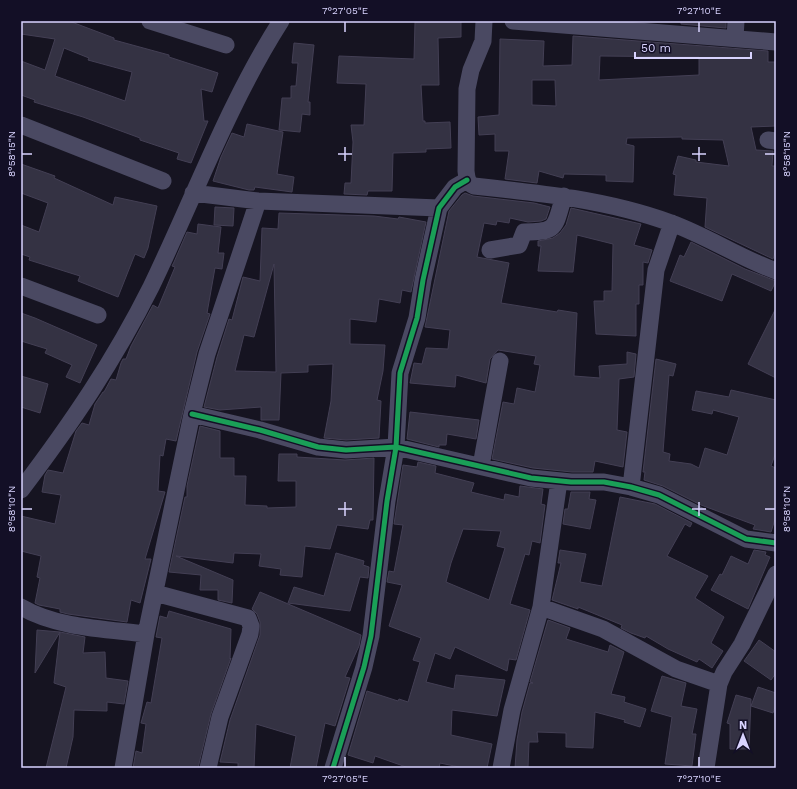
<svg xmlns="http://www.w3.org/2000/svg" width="797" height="789" font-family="'Work Sans',sans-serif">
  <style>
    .building { fill: #343243; stroke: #433f54; fill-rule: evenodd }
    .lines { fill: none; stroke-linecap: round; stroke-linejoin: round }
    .minor { stroke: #4a4962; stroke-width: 17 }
    .cycleway-casing { stroke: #130f26; stroke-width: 8 }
    .cycleway { stroke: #1a9f57; stroke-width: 5 }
    .ticks { fill: none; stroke: #d9d4ff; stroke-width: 1.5 }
    .neatline { fill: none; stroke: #d9d4ff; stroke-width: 1.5 }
    .ticks-label { font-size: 10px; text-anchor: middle; fill: #d9d4ff }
  </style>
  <rect width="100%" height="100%" fill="#161421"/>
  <!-- building -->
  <path class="building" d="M21,21H69L114,38V40L169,55V57L218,73L212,92L201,89L204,121H208L191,163L177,159L179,153L140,140V138L83,117L34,102L35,100L21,95V61L45,70L55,39L21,34ZM64,48L89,58L88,60L132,72L125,101L55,76Z
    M461,21V37L438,38L439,85H421L423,121H425V123L450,122L451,148L426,149V152L393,153L392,191H368L367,195L344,194L345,183H351L353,142L351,125H364L366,84L337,83L339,56L414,59L415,22Z
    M681,21H726V28L681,24Z
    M573,36L768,51V62H776V126L751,127L756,150L773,151L772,166H776V249L773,259L705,227L707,198L674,195L676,175L673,174L678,156L696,160V162L729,166L723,140L682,139V137L627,138L626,144L634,146L633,182L606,181V175L564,174L563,178L539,171L537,183L505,179L509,151H495V134L479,135L478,117L499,115L500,39L544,41L543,66L572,65ZM600,56L699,57V75L599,80ZM532,80H555L556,106L532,105Z
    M294,43L314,45L308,102H310V115L302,114L300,132L279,130L282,98H291V86H296L298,63H292Z
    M247,124L283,132L277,174L294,177L292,192L255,187L254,190H249L213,181L221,157L232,133L244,137Z
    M21,164L55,176L54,178L113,205L115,197L157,206L148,248L144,258L135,254L118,297L78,281L80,276L29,260L30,257L21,254V225L39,232L48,203L21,193Z
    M465,193L473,196L534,203L550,207L546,219L541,221L528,222L510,218L509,223L497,221L496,225L484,223L477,257L509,263L501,303L557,312L558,310L577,313L574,376L600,378L599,366L627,364V352L636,354L634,377L619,379L617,430L627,432L623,467L595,461L593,472H572L533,468L492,459L503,402L514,404L517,388L535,392L540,365L534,364L536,356L498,350L490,359L486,383L456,375L455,387L410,383L414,363L422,364L426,348L448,349L450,330L425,327L449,211L462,195Z
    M215,207L234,208L233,226L214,225Z
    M571,208L641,224L634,245L652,250L648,263L643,262V285H639V304H636V336L596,334L594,301H604V291H612L613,244L577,235L573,272L538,271L541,246H538V241L553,238L560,233L566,225Z
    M279,213L374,216L398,219L399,217L426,222L411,292L402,290L400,303L379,299L376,322L350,319V344L385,345L383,371L377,400L381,401L379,438L346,440L324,438L331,401L333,364L308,365V372L281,373L279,420H261V407L220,410L204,407L217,357L229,319L232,320L243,277L260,281L262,228L278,229ZM274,264L276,372L235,371L244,335L254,337Z
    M198,224L221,227L218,253H224L222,269L215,268L207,313L210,314L197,352L176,441L166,439L163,456L160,455L158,491L165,492L145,559H151L140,603L131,600L127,622L68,614L60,612V609L39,605L35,603L40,578L37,577L41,556L21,551V516L55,524L61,495L42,492L45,475L48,470L63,473L76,431L82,423L89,425L95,404L103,392H104L111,379L116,380L121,363L123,359H126L131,346L153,305L158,308L175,267L172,266L174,262L187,232L197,234Z
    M691,242L745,269L776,281L771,291L732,274L722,301L670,281L680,255L684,257Z
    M776,308V378L748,364Z
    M21,313L35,318L97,345L80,383L66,377L72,365L45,353L47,349L21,341Z
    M656,359L676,364L673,376L669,375L663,452L670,454L669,461L691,464L699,468L705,448L727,455L739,417L713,410L712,414L692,410L696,391L729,397L731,390L776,400V452L771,466L776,468V516L771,532L753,529L755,525L701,505L663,486L644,480L645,472H643Z
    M21,376L48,384L40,413L21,407Z
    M410,412L479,420L476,439L447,434L446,445H439V447L407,439Z
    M200,426L220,431V458H234V476H246L245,505L267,506V508L296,507V481H278L279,454H297V457L345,460L374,458L373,520H370L368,529L337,525L330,549L305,546L302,577L280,575L281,569L259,566L261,554L234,553L233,563L176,556L233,580L232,603L218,600V590H200L201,575L169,572L185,497H187V486Z
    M418,462L436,466L435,473L474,483L471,492L504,500L505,494L519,497L520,486L543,489L541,504L545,505L540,543L532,541L529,555L525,554L510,604L530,610L516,660L509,659L507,671L455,647L450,659L435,653L426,682L454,689L456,675L505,680L497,716L452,710L451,735L492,744L487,768H464L440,763L439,768H409L375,756L373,763L348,755L367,691L398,701L399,699L408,702L420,662L413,660L421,638L389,626L402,585L387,582L389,571L394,572L403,525L394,524L403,465L417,467ZM463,529L501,531L497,546L505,548L489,600L446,582L451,563Z
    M571,492H590L589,499L596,500L590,529L563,524L565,509H568Z
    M620,497L655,504L692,523L690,527L685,524L667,556L708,576L695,598L724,617L711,643L723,651L712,668L699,659L697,662L668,649L646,636L645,638L631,633L621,628L622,625L578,607V609L552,600L561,563H558L560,550L586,554L580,582L602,586Z
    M754,550L766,552L765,555L770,557L748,609L711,590L720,574L722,575L731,556L748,564Z
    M336,553L364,561L363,565L369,567L368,578L360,577L350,611L288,603L294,587L324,596Z
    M260,592L361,635L359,646L345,677L350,678L335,726L325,723L316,768H290L296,736L256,724L254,768H238V763L220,762L230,720L260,635V622L257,614L252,609Z
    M169,611L231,629L230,659L231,658L211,714L198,768H133L136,751L142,753L146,724L141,723L147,702L151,703L162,638L156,637L160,616L167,618Z
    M548,620L570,628L566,639L608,652L610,645L624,652L611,694L625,697L624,702L646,709L640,727L624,722L625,720L595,712L593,748L566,747V733L537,732L538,742H529L528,768H515L517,740L522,712L530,683H533L530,682Z
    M37,630L60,632L35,673Z
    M60,632L85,637L83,653L105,652L106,678L128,681L124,704L107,702V711L74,710L73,737L66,768H46L66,687L54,683Z
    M759,640L776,652V673L771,680L744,661Z
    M662,676L686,683L681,706L697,709L692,734H696L692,766L665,764L672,717L651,711Z
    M758,687L776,693V704L773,713L751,706Z
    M736,695L751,699L749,749H730V724L727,723Z"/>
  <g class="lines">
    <!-- minor -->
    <path class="minor" d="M150,21L226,45
      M484,21L483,41L471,70L467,89L466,171C467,178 467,183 474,186C541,193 608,200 671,223C707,236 740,258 776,271
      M513,21L776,42
      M735,38L736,21
      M21,125L163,181
      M768,140L776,141
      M193,193L258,201L439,208
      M490,250L519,245L524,232C559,232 554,227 564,196
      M21,286L98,315
      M192,414L260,430L318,447L346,450L396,447L531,478L571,482H604L631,487L659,495L746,539L776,543
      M481,466L500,361
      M559,481L541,607L603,629L676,669L719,684
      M631,487L656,270L672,223
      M21,490C71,424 114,361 151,287C194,198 228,104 281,21
      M155,593L248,618L251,626L250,634L220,717L208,768
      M21,607C57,628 105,629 146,634
      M123,768L146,634L192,414L207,354L258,201
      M333,768L364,667L371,636L387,501L396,447L400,373L417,318L423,280L439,208L455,187L467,180
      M501,768L512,710L541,607
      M706,768L719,684L724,672L742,644L776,574"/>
    <!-- cycleway casing -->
    <g class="cycleway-casing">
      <path id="cycleway" d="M192,414L260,430L318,447L346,450L396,447L531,478L571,482H604L631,487L659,495L746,539L776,543
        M333,768L364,667L371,636L387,501L396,447L400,373L417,318L423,280L439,208L455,187L467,180"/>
    </g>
    <!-- cycleway -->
    <use href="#cycleway" class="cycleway"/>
  </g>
  <!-- ticks -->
  <path class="ticks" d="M345,22V32M699,22V32M345,147V161M699,147V161M22,154H32M338,154H352M692,154H706M765,154H775M345,502V516M699,502V516M22,509H32M338,509H352M692,509H706M765,509H775M345,757V767M699,757V767"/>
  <!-- border -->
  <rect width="797" height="789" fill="none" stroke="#130f26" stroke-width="44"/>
  <!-- north arrow -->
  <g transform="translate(743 735)" stroke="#130f26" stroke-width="3" paint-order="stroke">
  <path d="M0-3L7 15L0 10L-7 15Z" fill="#d9d4ff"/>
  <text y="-6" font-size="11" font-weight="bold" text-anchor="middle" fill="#d9d4ff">N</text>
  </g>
  <!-- scale -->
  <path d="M635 52v6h116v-6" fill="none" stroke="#d9d4ff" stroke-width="2"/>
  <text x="641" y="52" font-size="12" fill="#d9d4ff" stroke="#130f26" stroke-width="3" paint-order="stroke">50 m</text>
  <rect x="22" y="22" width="753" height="745" class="neatline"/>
  <g class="ticks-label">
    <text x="345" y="14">7°27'05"E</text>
    <text x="699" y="14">7°27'10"E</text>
    <text transform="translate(11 154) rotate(-90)" y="4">8°58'15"N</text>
    <text transform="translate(786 154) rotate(-90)" y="4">8°58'15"N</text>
    <text transform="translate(11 509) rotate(-90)" y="4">8°58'10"N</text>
    <text transform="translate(786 509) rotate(-90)" y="4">8°58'10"N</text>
    <text x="345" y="782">7°27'05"E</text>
    <text x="699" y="782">7°27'10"E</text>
  </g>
</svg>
